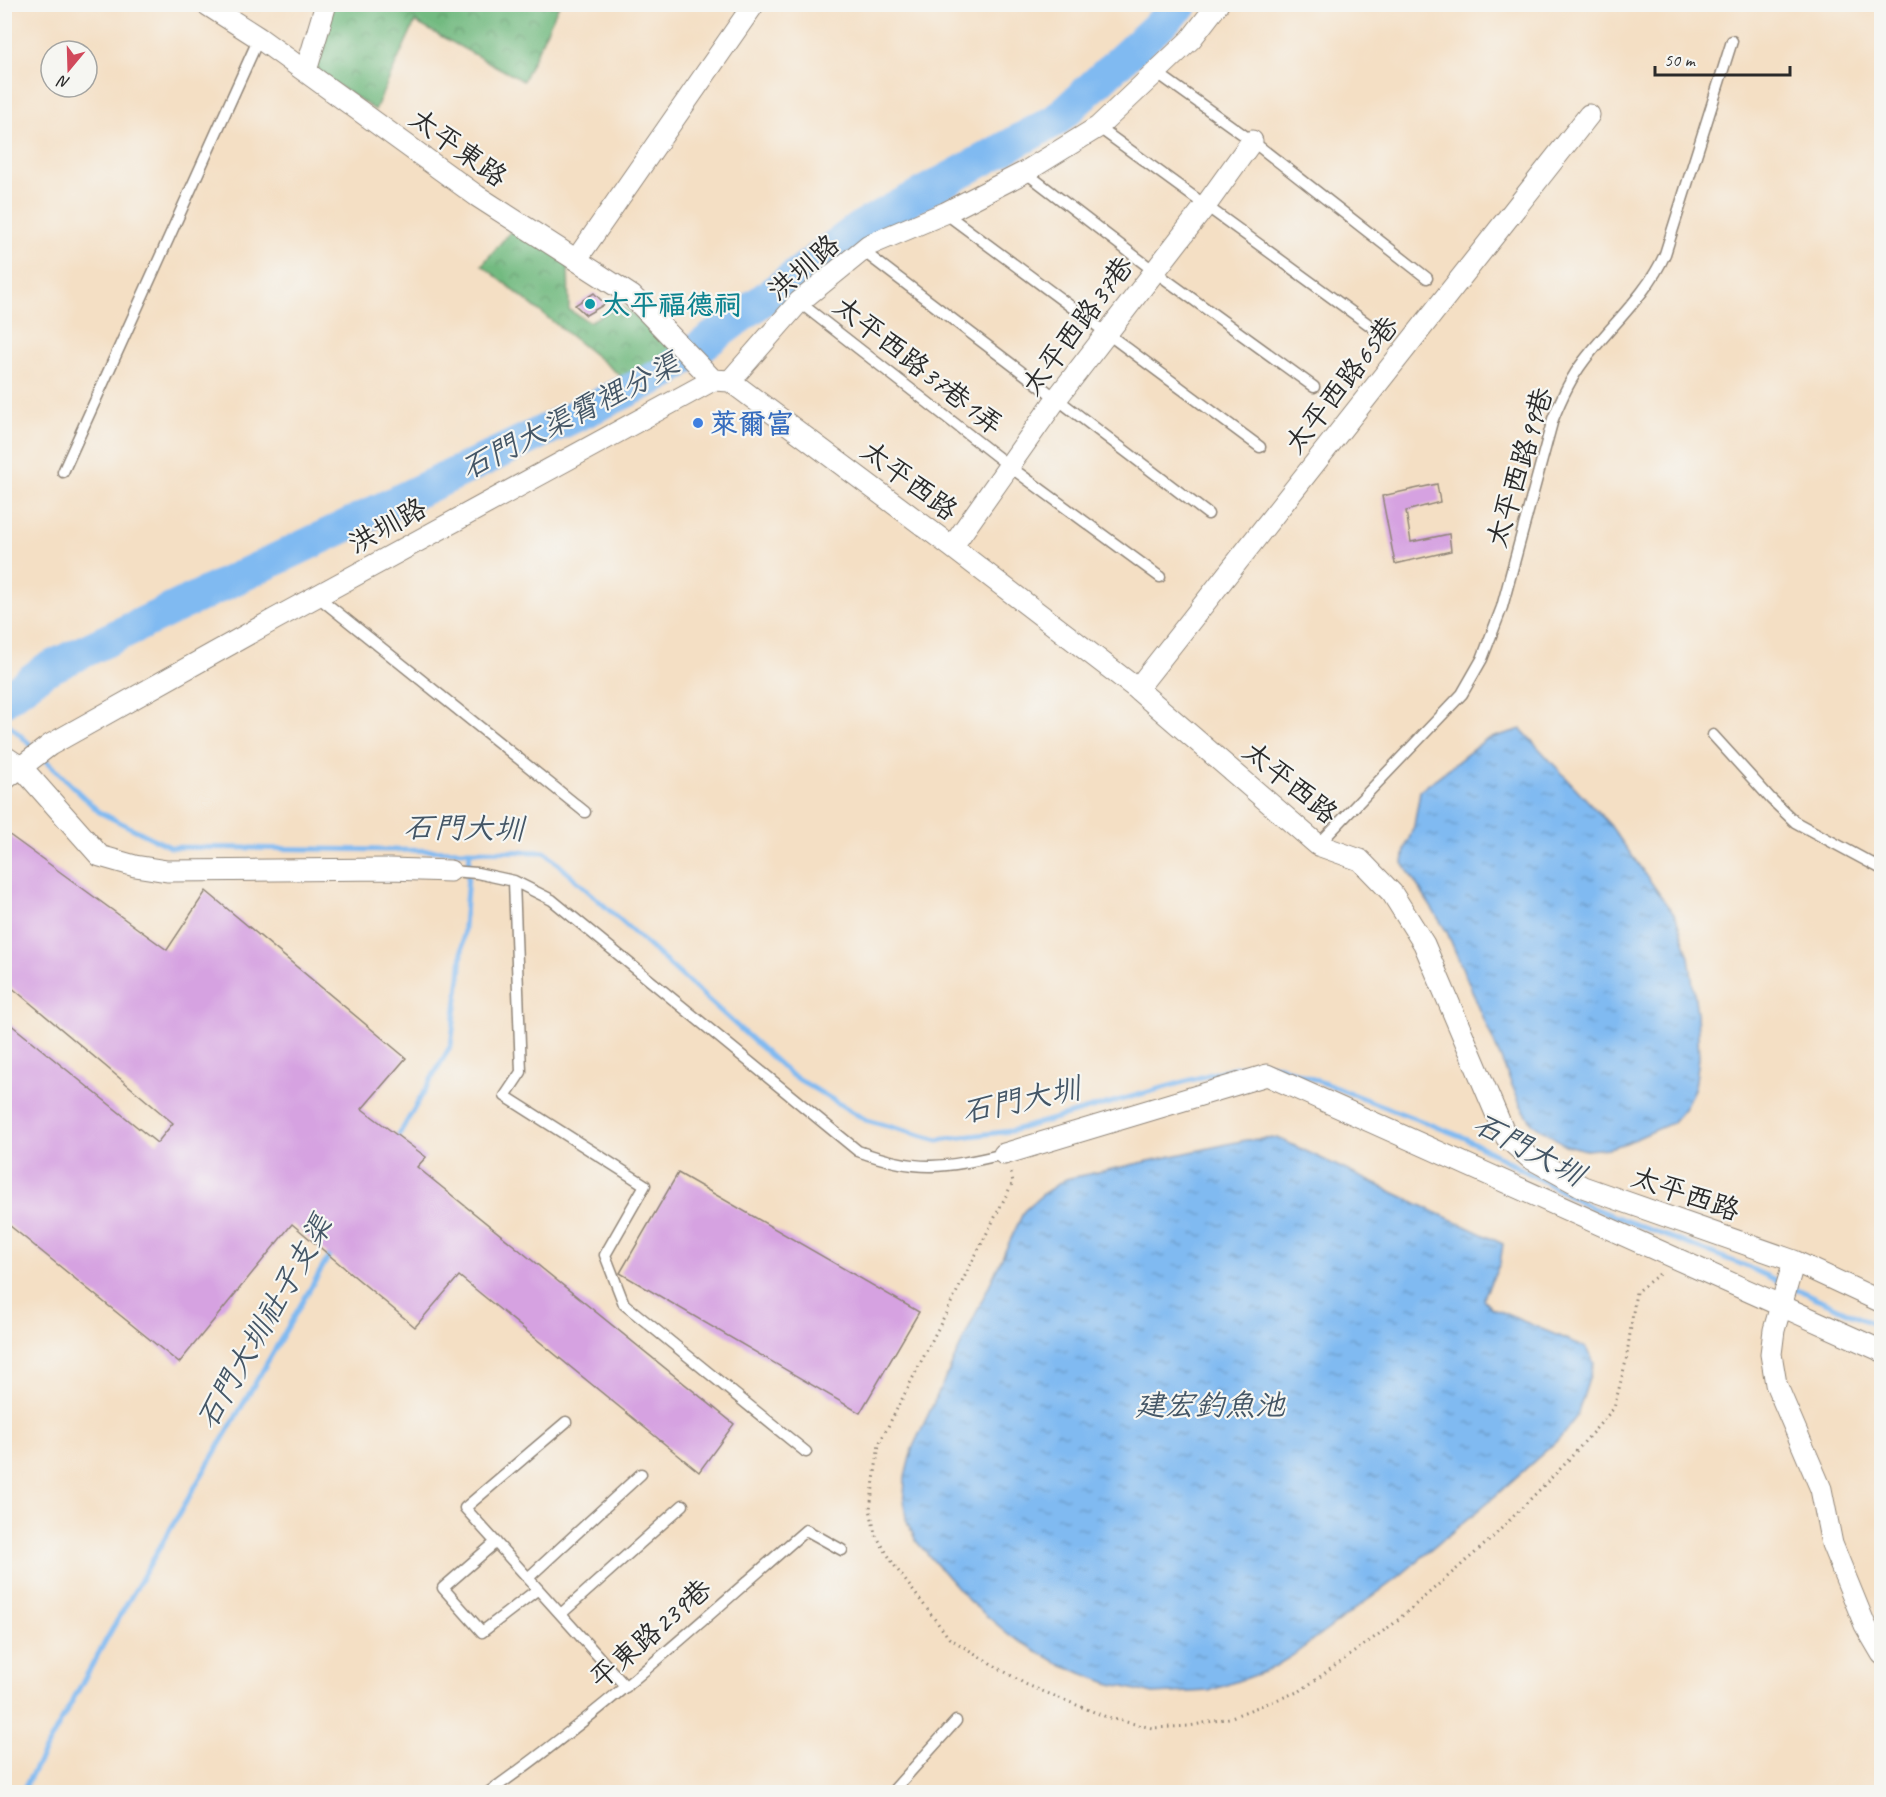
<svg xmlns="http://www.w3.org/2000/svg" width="1886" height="1797" font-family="Caveat,'LXGW WenKai TC',sans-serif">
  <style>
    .forest { fill: url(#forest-crowns); stroke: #4e7256; stroke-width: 1.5 }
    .water { fill: url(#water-ripples); stroke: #56728e; stroke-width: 1.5 }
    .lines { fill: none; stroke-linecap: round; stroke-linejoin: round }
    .stream { stroke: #80baf1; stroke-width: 5 }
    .river { stroke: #80baf1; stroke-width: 33 }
    .building { fill: #d6a2e1 }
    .lane-casing { stroke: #908578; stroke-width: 13 }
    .street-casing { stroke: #908578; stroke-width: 23 }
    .path { stroke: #908578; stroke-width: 3; stroke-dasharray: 1.5 4.5; stroke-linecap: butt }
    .lane { stroke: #fff; stroke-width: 10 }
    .street { stroke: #fff; stroke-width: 21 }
    .culture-dot { fill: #0f9aa8; stroke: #f6f6f2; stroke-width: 2 }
    .shop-dot { fill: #3f7fe0; stroke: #f6f6f2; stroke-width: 2 }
    .labels { text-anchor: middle; stroke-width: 4.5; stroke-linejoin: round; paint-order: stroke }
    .street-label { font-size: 28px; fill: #2b2b2b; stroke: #f6f6f2 }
    .culture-label { font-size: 28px; font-weight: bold; fill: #0d838f; stroke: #f6f6f2; text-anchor: start }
    .shop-label { font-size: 28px; font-weight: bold; fill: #366cbe; stroke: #f6f6f2; text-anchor: start }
    .water-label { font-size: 30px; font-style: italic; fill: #445666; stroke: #f6f6f2 }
  </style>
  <defs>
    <pattern id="forest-crowns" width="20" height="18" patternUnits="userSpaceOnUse" patternTransform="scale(1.5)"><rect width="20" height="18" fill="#72ba80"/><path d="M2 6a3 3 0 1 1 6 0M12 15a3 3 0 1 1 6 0" fill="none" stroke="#5e9769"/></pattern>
    <pattern id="water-ripples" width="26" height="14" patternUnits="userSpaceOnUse" patternTransform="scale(1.5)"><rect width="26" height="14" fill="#80baf1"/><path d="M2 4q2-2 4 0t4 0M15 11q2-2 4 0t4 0" fill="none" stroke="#6997c3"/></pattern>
  </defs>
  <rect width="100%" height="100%" fill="#f6f6f2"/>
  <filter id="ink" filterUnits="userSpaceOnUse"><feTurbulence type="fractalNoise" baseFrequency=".0167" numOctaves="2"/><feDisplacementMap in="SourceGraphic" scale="12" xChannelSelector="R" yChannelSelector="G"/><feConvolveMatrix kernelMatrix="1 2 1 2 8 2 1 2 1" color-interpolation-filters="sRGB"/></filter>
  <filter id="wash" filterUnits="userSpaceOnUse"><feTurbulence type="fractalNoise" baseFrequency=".008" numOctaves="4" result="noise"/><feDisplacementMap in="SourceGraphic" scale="24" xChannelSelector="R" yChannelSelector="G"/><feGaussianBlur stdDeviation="1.35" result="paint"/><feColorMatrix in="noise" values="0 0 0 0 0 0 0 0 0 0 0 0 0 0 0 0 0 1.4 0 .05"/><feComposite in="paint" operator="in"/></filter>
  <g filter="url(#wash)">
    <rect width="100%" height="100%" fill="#f4dfc4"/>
    <!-- forest -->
    <path class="forest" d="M329,5H559L523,81L415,22L375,110L310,67Z
      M516,225L568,263L569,310L589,322L621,305L683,354L663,369L631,384L482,265Z"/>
    <!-- water -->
    <path class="water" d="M1521,729L1610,825L1676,917L1689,957L1697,1013L1699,1058L1695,1087L1684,1109L1672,1123L1626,1143L1609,1148L1586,1150L1565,1145L1532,1123L1520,1104L1447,932L1403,863L1405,849L1414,826L1420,791L1485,740Z
      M1278,1138L1503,1244L1500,1263L1483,1299L1492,1308L1587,1348L1594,1363L1577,1416L1560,1438L1494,1497L1396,1579L1292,1656L1269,1670L1209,1691L1153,1694L1108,1683L1063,1666L1012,1637L969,1601L916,1541L906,1519L904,1499L905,1477L912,1449L1024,1211L1044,1193L1066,1179L1246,1140Z"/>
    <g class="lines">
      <!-- stream -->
      <path class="stream" d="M4,720L35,749
        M41,756L99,812L170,847L545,852L790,1074L866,1120L938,1140L1011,1131L1233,1068L1259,1063L1280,1066L1465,1138L1590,1207L1743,1265L1782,1283
        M395,1142L451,1045L460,977L470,851
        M1790,1286L1882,1328
        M22,1792L107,1638L332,1251"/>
      <!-- river -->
      <path class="river" d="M4,700L45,670L665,373L859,228L1056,120L1182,4"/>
    </g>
    <g id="blocks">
      <!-- building -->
      <path class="building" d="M594,293L605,304L586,315L575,305Z
        M1437,484L1440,502L1406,511L1411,542L1449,534L1451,551L1395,564L1382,496Z
        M4,831L167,950L206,891L406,1058L362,1109L426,1157L417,1167L734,1424L699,1472L459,1276L415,1327L292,1224L179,1363L4,1221V1019L157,1143L173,1123L4,981Z
        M678,1173L919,1312L860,1413L620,1273Z"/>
    </g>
  </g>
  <g filter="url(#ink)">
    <use href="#blocks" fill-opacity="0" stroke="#908578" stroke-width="1.5"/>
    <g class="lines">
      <!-- lane casing -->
      <g class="lane-casing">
        <path id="lane" d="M1156,72L1252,141L1427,278
          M1098,127L1379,332
          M1025,172L1154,271L1314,387
          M945,213L1260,447
          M863,251L1208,514
          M799,302L1009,466L1160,577
          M63,472L259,38
          M317,596L585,812
          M1713,735L1771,799L1795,822L1882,869
          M1318,845L1462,694L1482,659L1502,607L1553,419C1561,399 1570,379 1583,362C1610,326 1647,295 1665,254L1732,41
          M450,871L477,873L514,881L552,900L858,1151C918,1173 944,1168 1004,1154
          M514,881L521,1072L505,1096L645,1185L605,1255L624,1304L806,1452
          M566,1422L465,1508L626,1687
          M496,1542L443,1588L482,1632L538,1589
          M528,1578L641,1474
          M561,1614L683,1505
          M489,1792C601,1713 703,1620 806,1530L842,1550
          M892,1792L956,1721"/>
      </g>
      <!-- street casing -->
      <g class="street-casing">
        <path id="street" d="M206,4L259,38L477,196L632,296L713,380
          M306,71L326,4
          M576,260L754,4
          M730,381L952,547L1137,689L1318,845L1360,860L1392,893L1424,944L1506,1137L1530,1158L1583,1187L1794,1261L1882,1302
          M952,547L1057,398L1206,205L1252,141
          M1137,689L1589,115
          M4,756L22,768L100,856L135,866L167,871L390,869L450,871
          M4,780L50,745L275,619L713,380L730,381L799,302L869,245L945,213L1025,172L1098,127L1191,39L1218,4
          M1004,1154L1267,1075L1882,1351
          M1794,1261L1774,1330L1771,1354L1776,1384L1821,1489L1832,1544L1865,1625L1882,1654"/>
      </g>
      <!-- path -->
      <path class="path" d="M1011,1173L1013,1182L879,1444L870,1509L875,1534L896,1568L949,1638L1025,1684L1109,1718L1152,1728L1189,1726L1229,1718L1300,1691L1393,1624L1490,1540L1564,1465L1614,1408L1626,1361L1636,1292L1662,1272"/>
      <!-- lane -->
      <use href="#lane" class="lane"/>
      <!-- street -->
      <use href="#street" class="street"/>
    </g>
  </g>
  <!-- markers -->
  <circle class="culture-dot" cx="590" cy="304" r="6"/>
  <circle class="shop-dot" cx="698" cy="423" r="6"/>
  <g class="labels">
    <!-- street labels -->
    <g class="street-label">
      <text transform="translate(459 147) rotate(36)" y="10">太平東路</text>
      <text transform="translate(803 267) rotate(-41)" y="10">洪圳路</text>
      <text transform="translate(1077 325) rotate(-53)" y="10">太平西路37巷</text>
      <text transform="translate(919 365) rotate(38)" y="10">太平西路37巷1弄</text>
      <text transform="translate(1341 384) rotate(-52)" y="10">太平西路65巷</text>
      <text transform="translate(1519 467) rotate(-73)" y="10">太平西路99巷</text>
      <text transform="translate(910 480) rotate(37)" y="10">太平西路</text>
      <text transform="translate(387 525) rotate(-29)" y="10">洪圳路</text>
      <text transform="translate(1291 782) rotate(39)" y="10">太平西路</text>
      <text transform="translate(1686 1193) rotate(19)" y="10">太平西路</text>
      <text transform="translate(650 1633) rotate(-41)" y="10">平東路239巷</text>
    </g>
    <!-- culture labels -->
    <g class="culture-label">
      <text x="602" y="314">太平福德祠</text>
    </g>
    <!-- shop labels -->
    <g class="shop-label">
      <text x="710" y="433">萊爾富</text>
    </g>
    <!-- water labels -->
    <g class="water-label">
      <text transform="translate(570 416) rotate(-27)" y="10">石門大渠霄裡分渠</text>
      <text transform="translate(464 828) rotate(1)" y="10">石門大圳</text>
      <text transform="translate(1021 1100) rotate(-12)" y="10">石門大圳</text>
      <text transform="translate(1529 1149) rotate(28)" y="10">石門大圳</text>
      <text transform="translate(264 1322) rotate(-60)" y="10">石門大圳社子支渠</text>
      <text x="1210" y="1415">建宏釣魚池</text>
    </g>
  </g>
  <!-- margin -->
  <rect width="1886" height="1797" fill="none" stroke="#f6f6f2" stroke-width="24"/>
  <!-- north arrow -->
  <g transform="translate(69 69) rotate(199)"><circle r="28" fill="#f6f6f2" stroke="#a5a5a2" stroke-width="1.5"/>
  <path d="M0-4.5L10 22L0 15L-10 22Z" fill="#d1495b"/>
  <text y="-9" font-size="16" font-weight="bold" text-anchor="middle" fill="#2b2b2b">N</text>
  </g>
  <!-- scale -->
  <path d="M1655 66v9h135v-9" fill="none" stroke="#2b2b2b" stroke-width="3"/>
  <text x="1664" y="66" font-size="18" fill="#2b2b2b" stroke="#f6f6f2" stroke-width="4.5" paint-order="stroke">50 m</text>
</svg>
